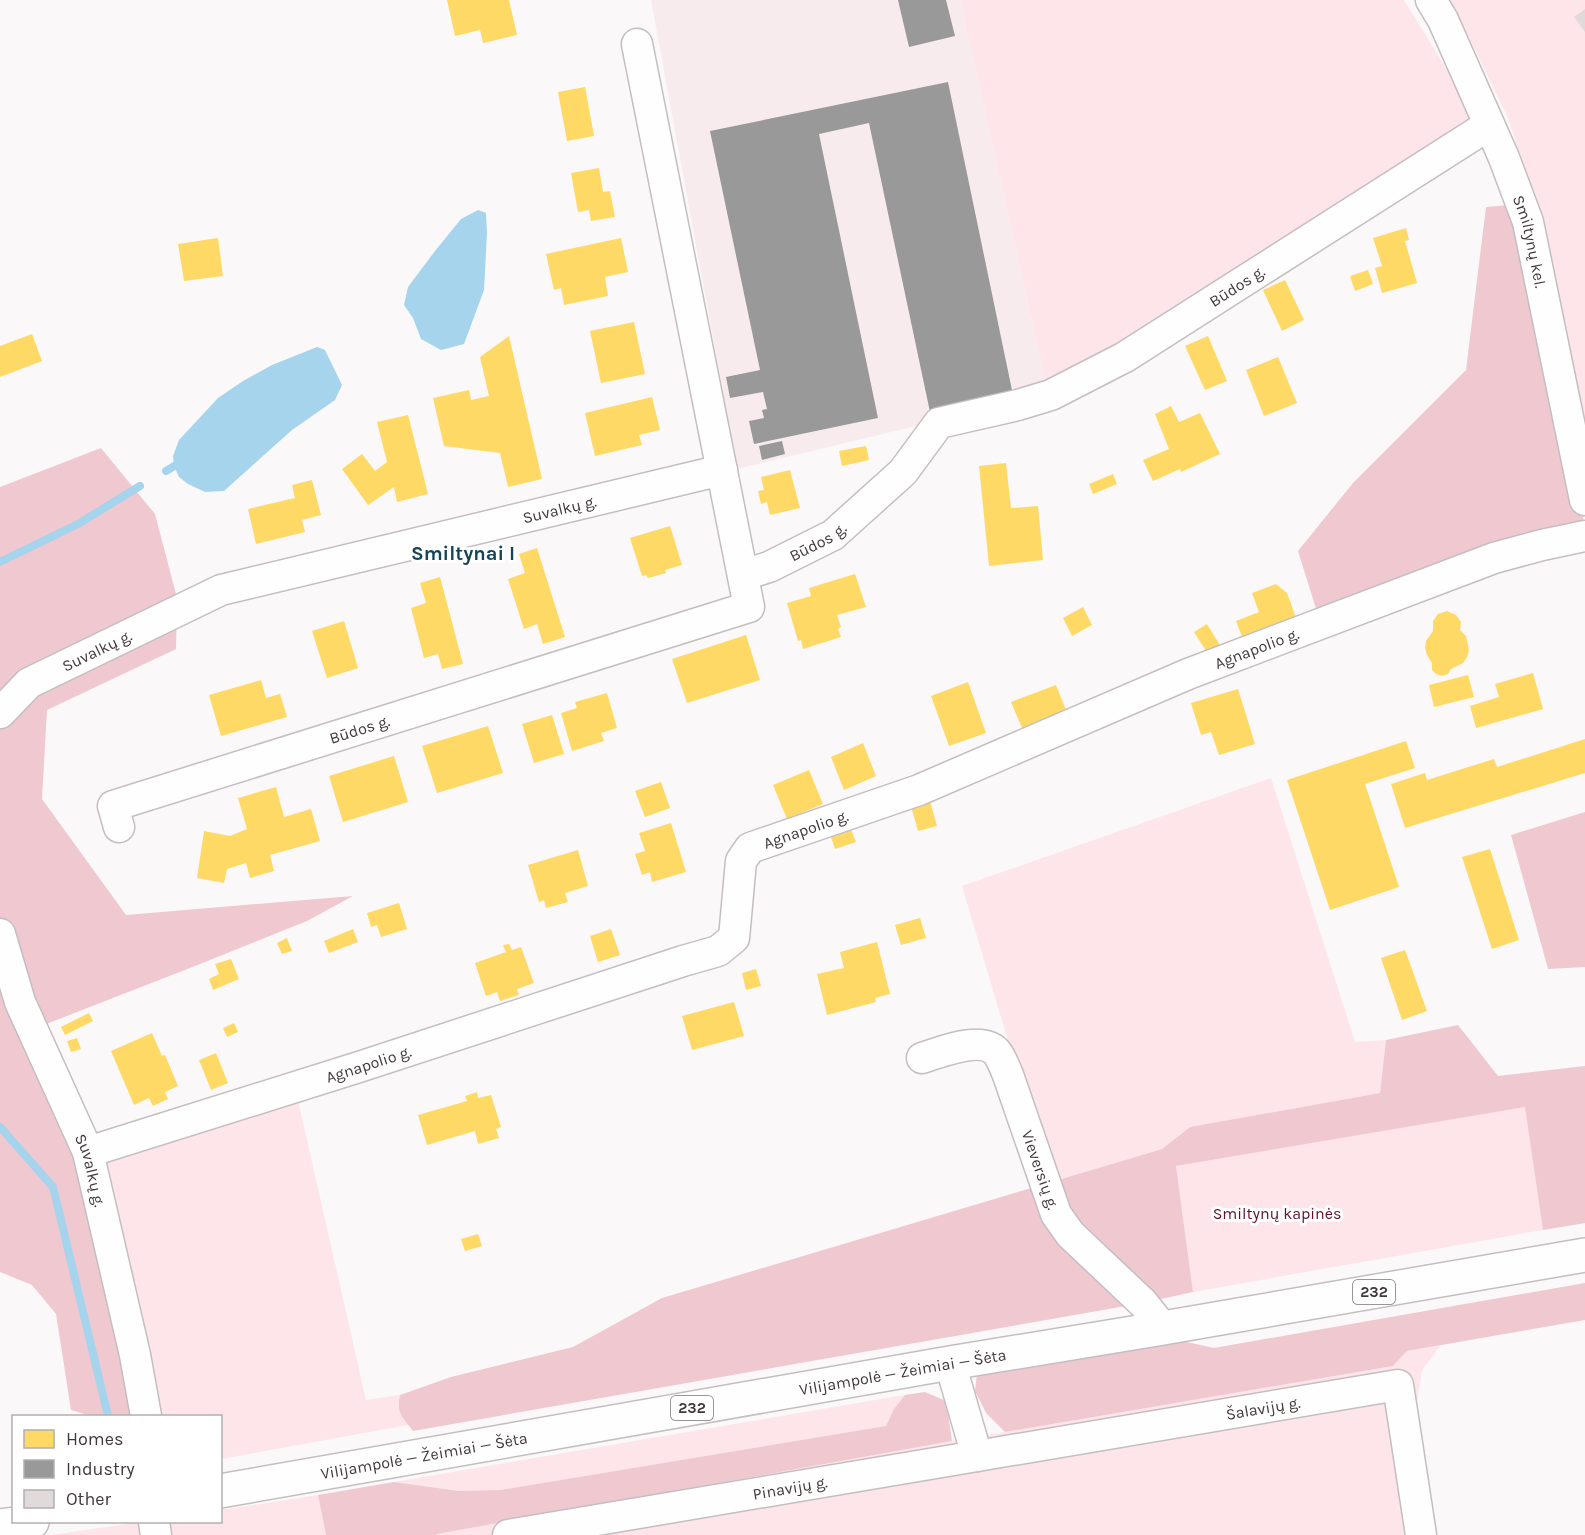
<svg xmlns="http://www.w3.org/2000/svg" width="1585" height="1535" font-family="Karla,sans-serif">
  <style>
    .built { fill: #f8ebee }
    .green { fill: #fde5ea }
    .forest { fill: #f0c8d0 }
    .water { fill: #a5d4ec }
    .homes { fill: #ffd966 }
    .industry { fill: #999 }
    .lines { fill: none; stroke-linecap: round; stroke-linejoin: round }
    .stream { stroke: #a5d4ec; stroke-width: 8 }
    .building { fill: #e0dadb }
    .minor-casing { stroke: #c4bec0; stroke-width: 33 }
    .major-casing { stroke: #c4bec0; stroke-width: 36 }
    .minor { stroke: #fefefe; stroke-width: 30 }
    .major { stroke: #fefefe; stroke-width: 33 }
    .labels { text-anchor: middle; stroke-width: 6; stroke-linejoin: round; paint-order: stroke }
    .shield { fill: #fff; stroke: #7b7474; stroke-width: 1.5 }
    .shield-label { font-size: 15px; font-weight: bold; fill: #423839 }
    .street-label { font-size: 16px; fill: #423839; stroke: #fff }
    .park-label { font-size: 16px; fill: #600f2c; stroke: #fff }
    .quarter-label { font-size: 20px; font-weight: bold; fill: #154357; stroke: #fff }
  </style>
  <rect width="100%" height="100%" fill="#fbf8f9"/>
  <!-- built -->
  <path class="built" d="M651,0H960L1047,388L937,421L737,469Z"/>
  <!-- green -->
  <path class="green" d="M960,0H1404L1474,114L1420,161L1047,388Z
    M1448,0H1585V456L1527,175L1508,118L1460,19Z
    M1271,778L1355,1042L1386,1040L1380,1093L1190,1127L1162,1149L1050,1182L962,886Z
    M297,1096L366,1400L400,1395C397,1409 399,1414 408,1425L221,1459L220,1416H159L100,1154Z
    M1526,1106L1543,1230L1193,1292L1176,1166Z
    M1440,1346L1422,1370L1417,1401L1437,1535H436V1534L952,1441L1393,1366L1407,1351Z
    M905,1395L894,1409L886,1426L500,1490L459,1491L394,1482Z
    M318,1495L326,1535H51L141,1522H220L221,1510Z"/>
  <!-- forest -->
  <path class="forest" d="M1510,205L1536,300L1584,522L1504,539L1318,615L1298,551L1353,483L1466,370L1486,207Z
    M101,448L155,514L177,598L176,649L47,710L42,799L126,915L353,896L307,921L195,966L18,1035L74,1153L133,1416H91L71,1410L56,1314L32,1285L0,1272V487Z
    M1585,812V967L1548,969L1511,835Z
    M1458,1025L1498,1076L1585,1066V1223L1543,1230L1525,1107L1176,1166L1193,1292L1143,1303L413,1431C402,1417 396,1413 400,1395L451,1377L573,1347L662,1298L1162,1149L1190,1127L1380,1093L1386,1040Z
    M1585,1283V1320L1407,1351L1393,1366L1005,1432L986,1413L975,1391L977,1373L1182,1341L1214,1348Z
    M925,1392L944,1400L948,1414L952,1441L437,1534L436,1535H326L318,1495L394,1482L459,1491L500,1490L886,1426L894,1409L905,1395Z"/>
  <!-- water -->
  <path class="water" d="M478,210L486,213L487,233L484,290L464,344L441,350L421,339L413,318L404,305L408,287L435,251L461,219Z
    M317,347L325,350L342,385L335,400L292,430L224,491L205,492L188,484L179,477L174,466L173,456L179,440L218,398L243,381L272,365Z"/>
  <!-- homes -->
  <path class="homes" d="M447,0H509L517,35L483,43L480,30L455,36Z
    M585,87L594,136L567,141L558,92Z
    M599,168L603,192L610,191L615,217L591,221L589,210L578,212L571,173Z
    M1406,228L1409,240L1405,241L1417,283L1382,293L1375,268L1382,266L1373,238Z
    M218,238L223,276L184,281L178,244Z
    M621,238L628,272L605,277L608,296L564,305L561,288L554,290L546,254Z
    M1368,270L1373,284L1355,291L1350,276Z
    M1285,280L1304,320L1282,331L1263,290Z
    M634,322L645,374L601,383L590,331Z
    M32,334L42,361L0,377V346Z
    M509,336L542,479L508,487L500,453L444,446L433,398L469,390L471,400L489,396L480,357Z
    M1208,336L1227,381L1205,390L1185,346Z
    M1278,357L1297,403L1264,416L1246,370Z
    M652,397L660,430L639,435L642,445L595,456L585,413Z
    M1171,406L1179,422L1200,413L1220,454L1181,472L1180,469L1153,481L1143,460L1169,449L1155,414Z
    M408,415L428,494L397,502L394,487L368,505L342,469L362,454L375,471L387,462L377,422Z
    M866,446L869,460L842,466L839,451Z
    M1006,463L1011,508L1038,506L1043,560L989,566L979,466Z
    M790,470L800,508L770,515L767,502L761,504L758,491L764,490L761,477Z
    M1113,474L1117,484L1093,494L1089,484Z
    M312,480L321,515L302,520L305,532L256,544L248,509L295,498L292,485Z
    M670,526L682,565L665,570L666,573L648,578L646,575L642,576L630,538Z
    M537,548L565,637L543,644L537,624L524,629L508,579L525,573L519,554Z
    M855,574L866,607L837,615L841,627L838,629L841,637L803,649L801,640L798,641L787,603L811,596L809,588Z
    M440,577L463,664L442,669L438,654L424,658L411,608L426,603L420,583Z
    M1276,584L1287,593L1298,623L1244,642L1236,621L1259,612L1252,593Z
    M1083,607L1092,625L1072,636L1063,618Z
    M1447,611L1456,615L1461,622L1460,630L1466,636L1469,650L1467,657L1463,663L1451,669L1448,674L1442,676L1436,674L1432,670V663L1427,655L1425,648L1426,641L1433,631V621L1438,614Z
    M344,621L358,668L327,678L312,631Z
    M1207,624L1221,647L1208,654L1194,632Z
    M746,635L760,680L687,703L672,659Z
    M1533,673L1543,709L1476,728L1470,706L1499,697L1495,684Z
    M1468,675L1474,697L1434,707L1429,685Z
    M261,680L266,698L280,694L287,717L221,736L209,695Z
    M968,682L986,733L949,746L931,696Z
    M1056,685L1066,710L1022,728L1011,702Z
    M1238,689L1255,744L1219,755L1211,732L1201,735L1191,703Z
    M607,693L617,728L601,733L604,741L572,751L561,713L577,708L575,702Z
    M552,715L564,754L534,763L522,724Z
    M488,726L503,773L437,793L422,746Z
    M1585,739V773L1405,828L1391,784L1425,773L1427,780L1494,759L1497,767Z
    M1406,741L1415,768L1365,784L1399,887L1330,910L1287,780Z
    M863,743L876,776L844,790L831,757Z
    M394,756L408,802L343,822L329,776Z
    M809,770L823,804L787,819L773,785Z
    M661,782L670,808L645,817L635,791Z
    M276,787L284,817L311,809L320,841L270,855L274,871L250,878L246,863L227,869L224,883L197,878L204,831L230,836L247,829L238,798Z
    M930,801L937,826L918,831L911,806Z
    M671,823L686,872L652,882L650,872L642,875L635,854L645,851L639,833Z
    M850,827L856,842L835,849L830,834Z
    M1490,849L1519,940L1492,949L1462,857Z
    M578,850L588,886L565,893L568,902L546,908L544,900L539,902L528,865Z
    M399,903L407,929L381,937L377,925L371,927L367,913Z
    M920,918L926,938L901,945L895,925Z
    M353,929L358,942L329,953L324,941Z
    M611,929L620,955L598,962L590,936Z
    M287,938L292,951L282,954L277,943Z
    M877,942L890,994L875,998L876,1002L827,1015L817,974L844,968L840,952Z
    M509,944L512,950L521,947L534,983L517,989L519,995L500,1001L497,992L486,996L475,963L506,952L503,945Z
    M1405,950L1427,1011L1402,1020L1381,958Z
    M231,959L239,979L213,990L209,979L219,974L215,964Z
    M756,969L761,986L746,990L742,973Z
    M734,1002L744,1036L692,1050L682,1016Z
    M89,1013L93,1021L65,1035L61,1027Z
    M234,1023L238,1032L227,1037L223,1028Z
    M152,1033L162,1056L165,1055L178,1086L165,1092L168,1099L153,1106L149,1098L134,1105L111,1051Z
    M77,1038L81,1049L71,1052L67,1041Z
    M216,1053L228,1083L211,1090L199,1060Z
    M477,1092L478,1098L491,1095L501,1127L496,1129L499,1138L478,1144L475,1131L427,1145L418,1115L467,1101L465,1096Z
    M478,1234L482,1246L465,1251L461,1239Z"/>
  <!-- industry -->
  <path class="industry" d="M898,0H946L955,36L909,47Z
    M948,82L1013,395L930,412L869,123L819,134L878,418L754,444L749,421L764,418L762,410L767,409L763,392L730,398L726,377L760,370L710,131Z
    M782,441L785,454L762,460L759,446Z"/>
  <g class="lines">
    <!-- stream -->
    <path class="stream" d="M166,471L181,462
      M0,562L78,524L140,486
      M0,1127L53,1187L108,1416"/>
  </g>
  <!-- building -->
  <path class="building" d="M1585,9V32L1574,17Z"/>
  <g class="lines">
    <!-- minor casing -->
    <g class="minor-casing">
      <g id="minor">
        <path id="s1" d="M1431,0L1443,20L1504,158L1528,222L1585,500"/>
        <path id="s2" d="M743,575L769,567L833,535L903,472L939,423L1018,405L1051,395L1125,357L1489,125"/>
        <path id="s3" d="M0,713L29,683L221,590L722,470"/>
        <path id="s4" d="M119,827L113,806L749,607L637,44"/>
        <path id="s5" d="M0,934L20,1002L88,1152L135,1355L146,1416"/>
        <path id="s6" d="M922,1058C941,1052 984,1034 998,1054C1002,1060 1005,1068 1008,1075L1056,1214L1070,1234L1143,1303L1163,1328"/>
        <path id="s7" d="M88,1152L359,1067L683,961L718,951L734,938L741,861L750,848L919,790L1188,674L1494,558L1542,545L1585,536"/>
        <path id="s8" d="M977,1456L1398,1385L1421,1535"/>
        <path d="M154,1522L156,1535"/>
        <path id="s9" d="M508,1535L977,1456L950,1363"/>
      </g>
    </g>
    <!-- major casing -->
    <g class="major-casing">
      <g id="major">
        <path id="s10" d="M220,1491L950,1363L1163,1328L1585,1255"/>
        <path d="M0,1526L32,1522"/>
      </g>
    </g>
    <!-- minor -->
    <use href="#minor" class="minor"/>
    <!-- major -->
    <use href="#major" class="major"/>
  </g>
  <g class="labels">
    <!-- shield labels -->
    <g class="shield">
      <rect x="1353" y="1280" width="42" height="24" rx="4.5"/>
      <rect x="671" y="1396" width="42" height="24" rx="4.5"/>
    </g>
    <g class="shield-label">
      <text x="1374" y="1297">232</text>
      <text x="692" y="1413">232</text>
    </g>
    <!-- street labels -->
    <g class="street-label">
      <text dy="6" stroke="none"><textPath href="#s1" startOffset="262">Smiltynų kel.</textPath></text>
      <text dy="6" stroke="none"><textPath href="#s2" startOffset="585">Būdos g.</textPath></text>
      <text dy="6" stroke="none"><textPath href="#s3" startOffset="603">Suvalkų g.</textPath></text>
      <text dy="6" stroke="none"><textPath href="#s2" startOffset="82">Būdos g.</textPath></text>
      <text dy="6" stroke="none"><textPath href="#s7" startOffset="1320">Agnapolio g.</textPath></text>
      <text dy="6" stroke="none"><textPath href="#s3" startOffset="117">Suvalkų g.</textPath></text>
      <text dy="6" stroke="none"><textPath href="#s4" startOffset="280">Būdos g.</textPath></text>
      <text dy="6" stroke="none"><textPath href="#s7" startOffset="834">Agnapolio g.</textPath></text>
      <text dy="6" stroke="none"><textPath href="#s7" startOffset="294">Agnapolio g.</textPath></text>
      <text dy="6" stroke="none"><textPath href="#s5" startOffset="254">Suvalkų g.</textPath></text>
      <text dy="6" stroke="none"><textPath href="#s6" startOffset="204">Vieversių g.</textPath></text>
      <text dy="6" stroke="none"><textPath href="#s10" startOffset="693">Vilijampolė — Žeimiai — Šėta</textPath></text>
      <text dy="6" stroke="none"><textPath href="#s8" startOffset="290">Šalavijų g.</textPath></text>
      <text dy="6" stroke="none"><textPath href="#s10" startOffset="207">Vilijampolė — Žeimiai — Šėta</textPath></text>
      <text dy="6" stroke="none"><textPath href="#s9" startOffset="286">Pinavijų g.</textPath></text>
    </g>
    <!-- park labels -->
    <g class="park-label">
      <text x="1277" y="1219">Smiltynų kapinės</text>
    </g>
    <!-- quarter labels -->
    <g class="quarter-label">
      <text x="463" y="560">Smiltynai I</text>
    </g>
  </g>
  <!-- legend -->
  <rect x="12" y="1415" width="210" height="108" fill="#ffffff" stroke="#b3afb0" stroke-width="1.5"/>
  <rect x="24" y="1430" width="30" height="18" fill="#ffd966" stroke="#b3afb0" stroke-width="1.5"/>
  <text x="66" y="1445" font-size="18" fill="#423839">Homes</text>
  <rect x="24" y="1460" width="30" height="18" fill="#999999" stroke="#b3afb0" stroke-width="1.5"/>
  <text x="66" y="1475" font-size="18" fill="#423839">Industry</text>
  <rect x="24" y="1490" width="30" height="18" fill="#e0dadb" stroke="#b3afb0" stroke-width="1.5"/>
  <text x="66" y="1505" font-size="18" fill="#423839">Other</text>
</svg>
